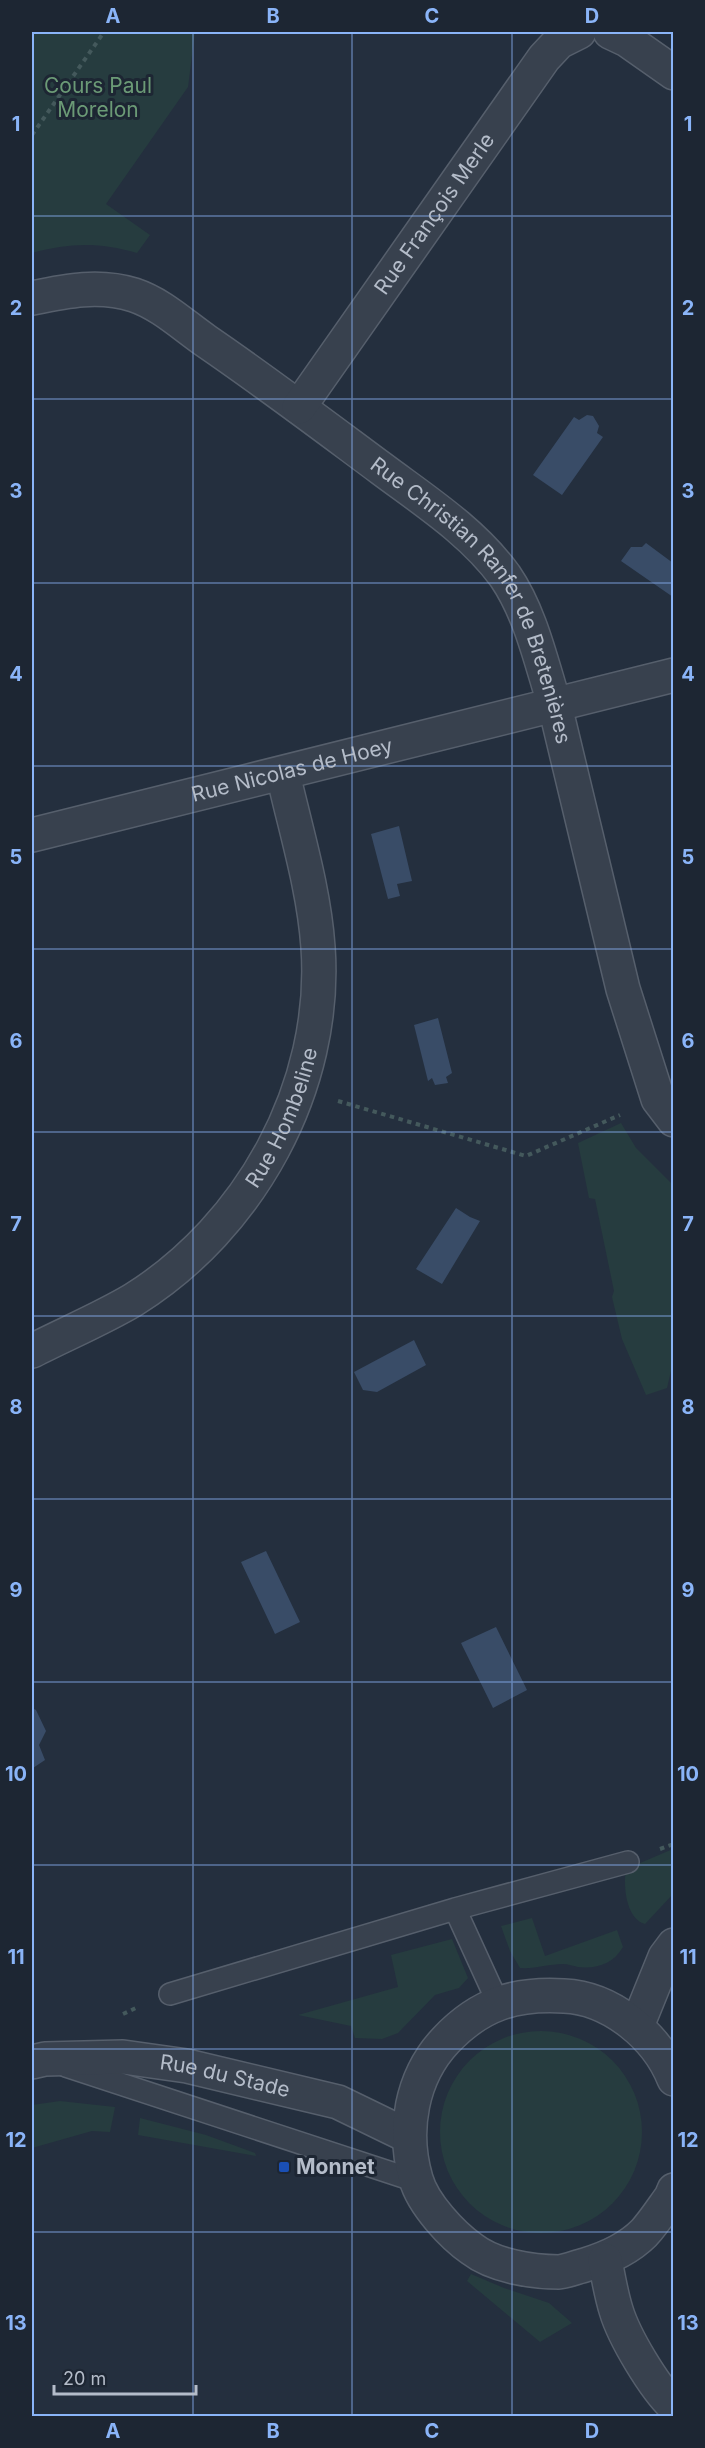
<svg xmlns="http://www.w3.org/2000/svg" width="705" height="2448" font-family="Inter,sans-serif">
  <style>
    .green { fill: #263c3f }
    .water { fill: #394c67 }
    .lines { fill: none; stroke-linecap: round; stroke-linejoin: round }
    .service-casing { stroke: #565f6c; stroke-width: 24 }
    .minor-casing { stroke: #565f6c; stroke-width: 36 }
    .tertiary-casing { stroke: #565f6c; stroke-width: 36 }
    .path { stroke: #44595c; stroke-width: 4; stroke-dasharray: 4.5 4.5; stroke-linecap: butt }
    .service { stroke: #38414e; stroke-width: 21 }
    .minor { stroke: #38414e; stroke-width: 33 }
    .tertiary { stroke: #38414e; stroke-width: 33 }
    .grid { fill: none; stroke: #8ab4f8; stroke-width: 1.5; stroke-opacity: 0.55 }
    .transit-dot { fill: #1a4fb4; stroke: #1d2633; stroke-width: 2 }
    .labels { text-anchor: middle; stroke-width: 6; stroke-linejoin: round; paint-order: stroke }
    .park-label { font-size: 21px; fill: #6b9a76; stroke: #1d2633 }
    .street-label { font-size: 21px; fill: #b4bcc9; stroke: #1d2633 }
    .poi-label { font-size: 21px; font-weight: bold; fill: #b4bcc9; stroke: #1d2633; text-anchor: start }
    .neatline { fill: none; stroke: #8ab4f8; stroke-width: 2 }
    .grid-label { font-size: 20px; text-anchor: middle; font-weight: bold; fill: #8ab4f8 }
  </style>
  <rect width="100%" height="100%" fill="#242f3e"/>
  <!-- green -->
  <path class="green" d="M32,32H195L188,87L106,204L150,235L137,253C98,242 70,243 32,253Z
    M621,1123L636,1148L673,1185L674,1358L667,1388L646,1395L622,1339L612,1297L614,1291L595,1199L589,1198L578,1143Z
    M673,1849V1894L645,1924C626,1919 623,1886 626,1869Z
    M532,1918L545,1956L617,1930L623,1947C613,1964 597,1969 578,1967C573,1966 568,1964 563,1964C548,1964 536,1969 520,1968L510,1951L501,1926Z
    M452,1939L468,1978L459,1988L435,1995L398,2033L382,2039L355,2038L351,2026L298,2015L398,1987L391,1955Z
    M440 2132a101 101 0 1 1 202 0a101 101 0 1 1-202 0Z
    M60,2101L115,2107L110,2132L92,2131L32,2148V2105Z
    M140,2118L206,2135L255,2153L256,2156L138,2135Z
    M471,2274L504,2288L549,2303L572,2323L540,2342L467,2281Z"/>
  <!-- water -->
  <path class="water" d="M587,415L593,416L599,426L597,433L603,437L562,495L533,475L574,417L579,420Z
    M646,543L673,563V597L621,561L631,547H642Z
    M399,826L412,881L397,884L400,896L388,899L371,834Z
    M438,1018L452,1073L446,1077L448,1083L435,1085L432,1078L428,1081L414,1025Z
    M456,1208L470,1217L480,1221L442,1284L416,1269Z
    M414,1340L426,1365L377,1392L363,1390L354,1372Z
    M266,1551L300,1622L275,1634L241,1562Z
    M496,1627L527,1690L493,1708L461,1643Z
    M32,1708L36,1710L46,1731L39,1745L45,1760L33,1768Z"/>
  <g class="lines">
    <!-- service casing -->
    <g class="service-casing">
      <path id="service" d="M455,1909L498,2003
        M170,1994L455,1909L628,1862
        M66,2066L416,2181"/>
    </g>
    <!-- minor casing -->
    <g class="minor-casing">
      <g id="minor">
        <path d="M610,32L627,40L674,73"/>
        <path id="s1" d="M32,298C66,291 99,284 134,295C161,304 183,325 206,341C266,382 324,426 382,469C425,501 473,532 505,576C531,614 541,662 555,706L623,989L658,1099L674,1120"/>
        <path id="s2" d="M299,407L544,58L559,42L579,32"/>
        <path id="s3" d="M32,835L674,675"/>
        <path id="s4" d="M32,1351C65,1334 101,1319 133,1300C250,1227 328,1087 318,947C314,889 296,831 283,774"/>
        <path d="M637,2026L665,1957L674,1945"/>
      </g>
    </g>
    <!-- tertiary casing -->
    <g class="tertiary-casing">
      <g id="tertiary">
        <path id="s5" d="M32,2062L45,2059L123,2057L187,2066L338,2102L408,2136"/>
        <path d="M674,2079C657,2036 611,1998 564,1996C515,1993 480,2004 446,2040C411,2077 402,2131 416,2179C423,2204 452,2235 472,2249C494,2266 532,2272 559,2272C567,2271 577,2267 585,2265C605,2259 629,2248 644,2233C654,2222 663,2208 671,2197L674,2190"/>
        <path d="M605,2260C608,2276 611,2294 616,2310C624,2337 654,2387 674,2406"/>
      </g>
    </g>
    <!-- path -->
    <path class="path" d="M32,135L104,32
      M338,1101L526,1156L620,1115
      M660,1849L674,1844
      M123,2014L138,2007"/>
    <!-- service -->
    <use href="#service" class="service"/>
    <!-- minor -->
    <use href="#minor" class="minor"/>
    <!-- tertiary -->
    <use href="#tertiary" class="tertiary"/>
  </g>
  <!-- grid -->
  <path class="grid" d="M193,32V2416M352,32V2416M512,32V2416M32,216H674M32,399H674M32,583H674M32,766H674M32,949H674M32,1132H674M32,1316H674M32,1499H674M32,1682H674M32,1865H674M32,2049H674M32,2232H674"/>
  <!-- markers -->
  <rect class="transit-dot" x="278" y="2161" width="12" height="12" rx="3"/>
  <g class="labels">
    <!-- park labels -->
    <g class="park-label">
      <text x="98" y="93">Cours Paul<tspan x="98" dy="24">Morelon</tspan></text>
    </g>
    <!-- street labels -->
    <g class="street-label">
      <text dy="7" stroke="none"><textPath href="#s2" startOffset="236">Rue François Merle</textPath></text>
      <text dy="7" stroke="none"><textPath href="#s1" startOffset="572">Rue Christian Ranfer de Bretenières</textPath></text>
      <text dy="7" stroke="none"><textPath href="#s3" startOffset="268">Rue Nicolas de Hoey</textPath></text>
      <text dy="7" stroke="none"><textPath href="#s4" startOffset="354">Rue Hombeline</textPath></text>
      <text dy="7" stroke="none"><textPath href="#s5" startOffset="195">Rue du Stade</textPath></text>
    </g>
    <!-- poi labels -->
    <g class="poi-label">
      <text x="296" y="2174">Monnet</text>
    </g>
  </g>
  <!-- border -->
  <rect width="705" height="2448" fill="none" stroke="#1d2633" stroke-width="66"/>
  <!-- scale -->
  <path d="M54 2385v9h142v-9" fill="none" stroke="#b4bcc9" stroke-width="3"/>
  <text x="63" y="2385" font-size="18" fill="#b4bcc9" stroke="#1d2633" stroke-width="4.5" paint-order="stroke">20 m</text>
  <rect x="33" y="33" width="639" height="2382" class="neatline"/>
  <g class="grid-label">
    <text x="113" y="23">A</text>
    <text x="273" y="23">B</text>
    <text x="432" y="23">C</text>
    <text x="592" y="23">D</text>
    <text x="16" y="131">1</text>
    <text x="688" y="131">1</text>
    <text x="16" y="315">2</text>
    <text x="688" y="315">2</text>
    <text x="16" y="498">3</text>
    <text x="688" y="498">3</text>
    <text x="16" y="681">4</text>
    <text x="688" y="681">4</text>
    <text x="16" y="864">5</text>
    <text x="688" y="864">5</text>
    <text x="16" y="1048">6</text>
    <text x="688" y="1048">6</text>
    <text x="16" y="1231">7</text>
    <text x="688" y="1231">7</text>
    <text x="16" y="1414">8</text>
    <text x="688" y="1414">8</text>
    <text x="16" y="1597">9</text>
    <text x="688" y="1597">9</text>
    <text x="16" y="1781">10</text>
    <text x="688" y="1781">10</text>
    <text x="16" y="1964">11</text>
    <text x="688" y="1964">11</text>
    <text x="16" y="2147">12</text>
    <text x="688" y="2147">12</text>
    <text x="16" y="2330">13</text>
    <text x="688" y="2330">13</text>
    <text x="113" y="2438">A</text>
    <text x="273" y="2438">B</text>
    <text x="432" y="2438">C</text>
    <text x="592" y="2438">D</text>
  </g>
</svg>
